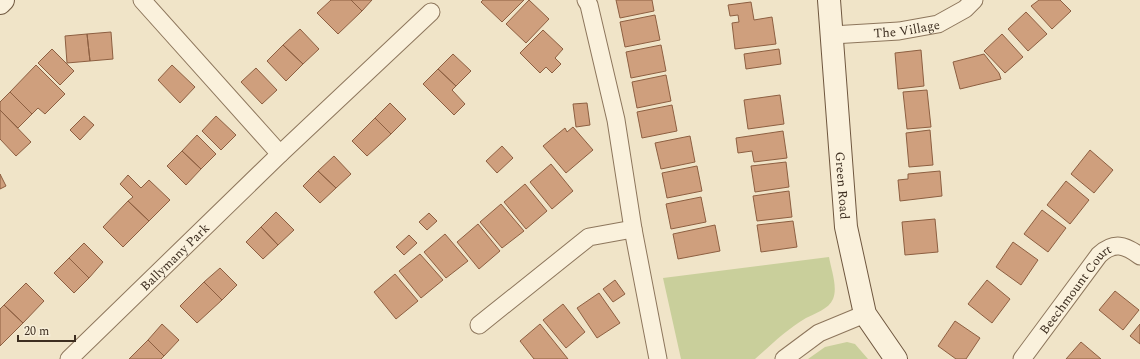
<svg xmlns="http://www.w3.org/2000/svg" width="1140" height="359" font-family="Spectral,serif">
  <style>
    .green { fill: #c9cf9b }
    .building { fill: #cf9f7d; stroke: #8d5f41 }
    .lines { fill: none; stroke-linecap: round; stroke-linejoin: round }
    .street-casing { stroke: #8d765c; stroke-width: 19 }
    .secondary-casing { stroke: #6f573f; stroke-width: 24 }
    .street { stroke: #faf1dc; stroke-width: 17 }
    .secondary { stroke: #faf1dc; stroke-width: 22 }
    .labels { text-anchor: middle; stroke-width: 4; stroke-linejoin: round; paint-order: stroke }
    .street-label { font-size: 13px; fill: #3d2e20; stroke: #f7eed8 }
  </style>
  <rect width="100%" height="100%" fill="#f0e4c8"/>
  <!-- green -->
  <path class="green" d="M829,257C831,269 838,287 833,299C829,309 814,314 806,318C787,329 771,345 755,359H681L663,278Z
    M847,342L855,344L868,359H808L825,347Z"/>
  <!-- building -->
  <path class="building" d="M331,0H351L362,11L338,34L317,13Z
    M351,0H372L362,11Z
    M483,0H524L502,22L481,2Z
    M529,0L549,19L526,43L506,24Z
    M616,0H652L654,11L620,18Z
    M1039,0H1060L1071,11L1052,29L1031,6Z
    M751,2L754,20L772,17L776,44L735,49L732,23L739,22L738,15L730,16L728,5Z
    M1026,12L1047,34L1028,51L1008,29Z
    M655,15L660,40L625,47L620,22Z
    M300,29L319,49L303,64L283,45Z
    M543,30L563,49L555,58L561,64L552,73L546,67L540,73L520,53Z
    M111,32L113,59L90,61L87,34Z
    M87,34L90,61L67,63L65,36Z
    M1002,34L1023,57L1005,73L984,51Z
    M283,45L303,64L286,81L267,61Z
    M661,45L666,71L631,78L626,52Z
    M52,49L74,71L60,85L38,63Z
    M779,49L781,64L746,69L744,54Z
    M921,50L924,86L898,89L895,53Z
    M453,54L471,71L456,86L438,69Z
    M984,54L999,73L1001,79L960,89L953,62Z
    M36,65L65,94L45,114L38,108L32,114L10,92Z
    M172,65L195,87L180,103L158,80Z
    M256,68L277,90L262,104L241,82Z
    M438,69L456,86L452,90L465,104L454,115L423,84Z
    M666,75L671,101L637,108L632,82Z
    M927,90L931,127L907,129L903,92Z
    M10,92L32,114L18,128L0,110V102Z
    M780,95L784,124L748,129L744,100Z
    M390,103L406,119L391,134L375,118Z
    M587,103L590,125L576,127L573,104Z
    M672,105L677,131L642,138L637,112Z
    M0,110L31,142L16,156L0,139Z
    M84,116L94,125L80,140L70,130Z
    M216,116L236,135L221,150L202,131Z
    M375,118L391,134L367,156L352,141Z
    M573,127L593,150L566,173L543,146L565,128L567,132Z
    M930,130L933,165L909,167L906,133Z
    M783,131L787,158L754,162L752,151L738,153L736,138Z
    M197,135L216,154L201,169L182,151Z
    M690,136L695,162L661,169L655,143Z
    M502,146L513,158L497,173L486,161Z
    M1090,150L1113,170L1094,193L1071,174Z
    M182,151L201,169L186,185L167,166Z
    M334,156L351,174L336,188L318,171Z
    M786,162L789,187L755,192L751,166Z
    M551,164L573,191L552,209L530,182Z
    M697,166L702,191L667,198L662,173Z
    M318,171L336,188L320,203L303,186Z
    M940,171L942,196L900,201L898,180L908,179V174Z
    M0,174L6,186L0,189Z
    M128,175L141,188L149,180L170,200L149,221L128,201L133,197L120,184Z
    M1066,181L1089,200L1070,224L1047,205Z
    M525,184L547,211L526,229L504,202Z
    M789,191L792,217L757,221L753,196Z
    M701,197L706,222L671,229L666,204Z
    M128,201L149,221L123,247L103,227Z
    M501,204L524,231L502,248L480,222Z
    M1042,210L1066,228L1048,252L1024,234Z
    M276,212L294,230L278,245L261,227Z
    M429,213L437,221L427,230L419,222Z
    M935,219L938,252L905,255L902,222Z
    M793,221L797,247L761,252L757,225Z
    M478,224L500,251L479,269L457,242Z
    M715,225L720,251L678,259L673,234Z
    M261,227L278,245L263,259L246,242Z
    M445,234L468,261L446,278L424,252Z
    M409,235L417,243L404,255L396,247Z
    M1013,242L1038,260L1021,285L996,267Z
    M84,243L103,262L89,278L69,258Z
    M420,254L443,280L421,298L399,271Z
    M69,258L89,278L74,293L54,273Z
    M220,268L237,285L222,300L204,282Z
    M395,274L418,301L396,319L374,292Z
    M615,280L625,294L613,302L603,289Z
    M987,280L1010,299L992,323L968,304Z
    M204,282L222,300L197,323L180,306Z
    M26,283L44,301L23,323L4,305Z
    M1115,291L1139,310L1123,330L1099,310Z
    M599,293L620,323L597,338L577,308Z
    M563,304L585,332L566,348L543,320Z
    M4,305L23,323L0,346V309Z
    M955,321L980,338L966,359H956L938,346Z
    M162,324L179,340L164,356L148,340Z
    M540,324L568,359H534L520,341Z
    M1140,324V344L1130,336Z
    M148,340L164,356L161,359H129Z
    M1081,342L1101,359H1066Z"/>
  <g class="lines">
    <!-- street casing -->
    <g class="street-casing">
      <g id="street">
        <path d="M142,0L280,154"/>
        <path d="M586,0L589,5L616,120L633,229L658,359"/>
        <path id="s1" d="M832,35L899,31L938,24L965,9L974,0"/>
        <path d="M479,325L589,237L633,229"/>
        <path id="s2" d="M69,359L280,154L431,12"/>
        <path d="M784,359L819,333L865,314"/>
        <path id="s3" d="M1022,359L1099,255C1114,241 1125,245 1140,256"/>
      </g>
    </g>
    <!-- secondary casing -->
    <g class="secondary-casing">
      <g id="secondary">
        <path id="s4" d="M829,0L846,227L865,314L896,359"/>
        <path d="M0,3L3,0"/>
      </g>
    </g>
    <!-- street -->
    <use href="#street" class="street"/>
    <!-- secondary -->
    <use href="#secondary" class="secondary"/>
  </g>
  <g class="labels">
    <!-- street labels -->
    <g class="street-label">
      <text dy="5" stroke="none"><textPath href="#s1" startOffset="75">The Village</textPath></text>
      <text dy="5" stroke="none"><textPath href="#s4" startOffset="186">Green Road</textPath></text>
      <text dy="5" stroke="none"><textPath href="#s2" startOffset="147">Ballymany Park</textPath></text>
      <text dy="5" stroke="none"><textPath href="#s3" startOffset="88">Beechmount Court</textPath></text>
    </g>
  </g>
  <!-- scale -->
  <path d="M18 335v6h57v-6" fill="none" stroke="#3d2e20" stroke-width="2"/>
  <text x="24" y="335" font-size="12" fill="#3d2e20" stroke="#f7eed8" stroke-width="3" paint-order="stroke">20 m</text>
</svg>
